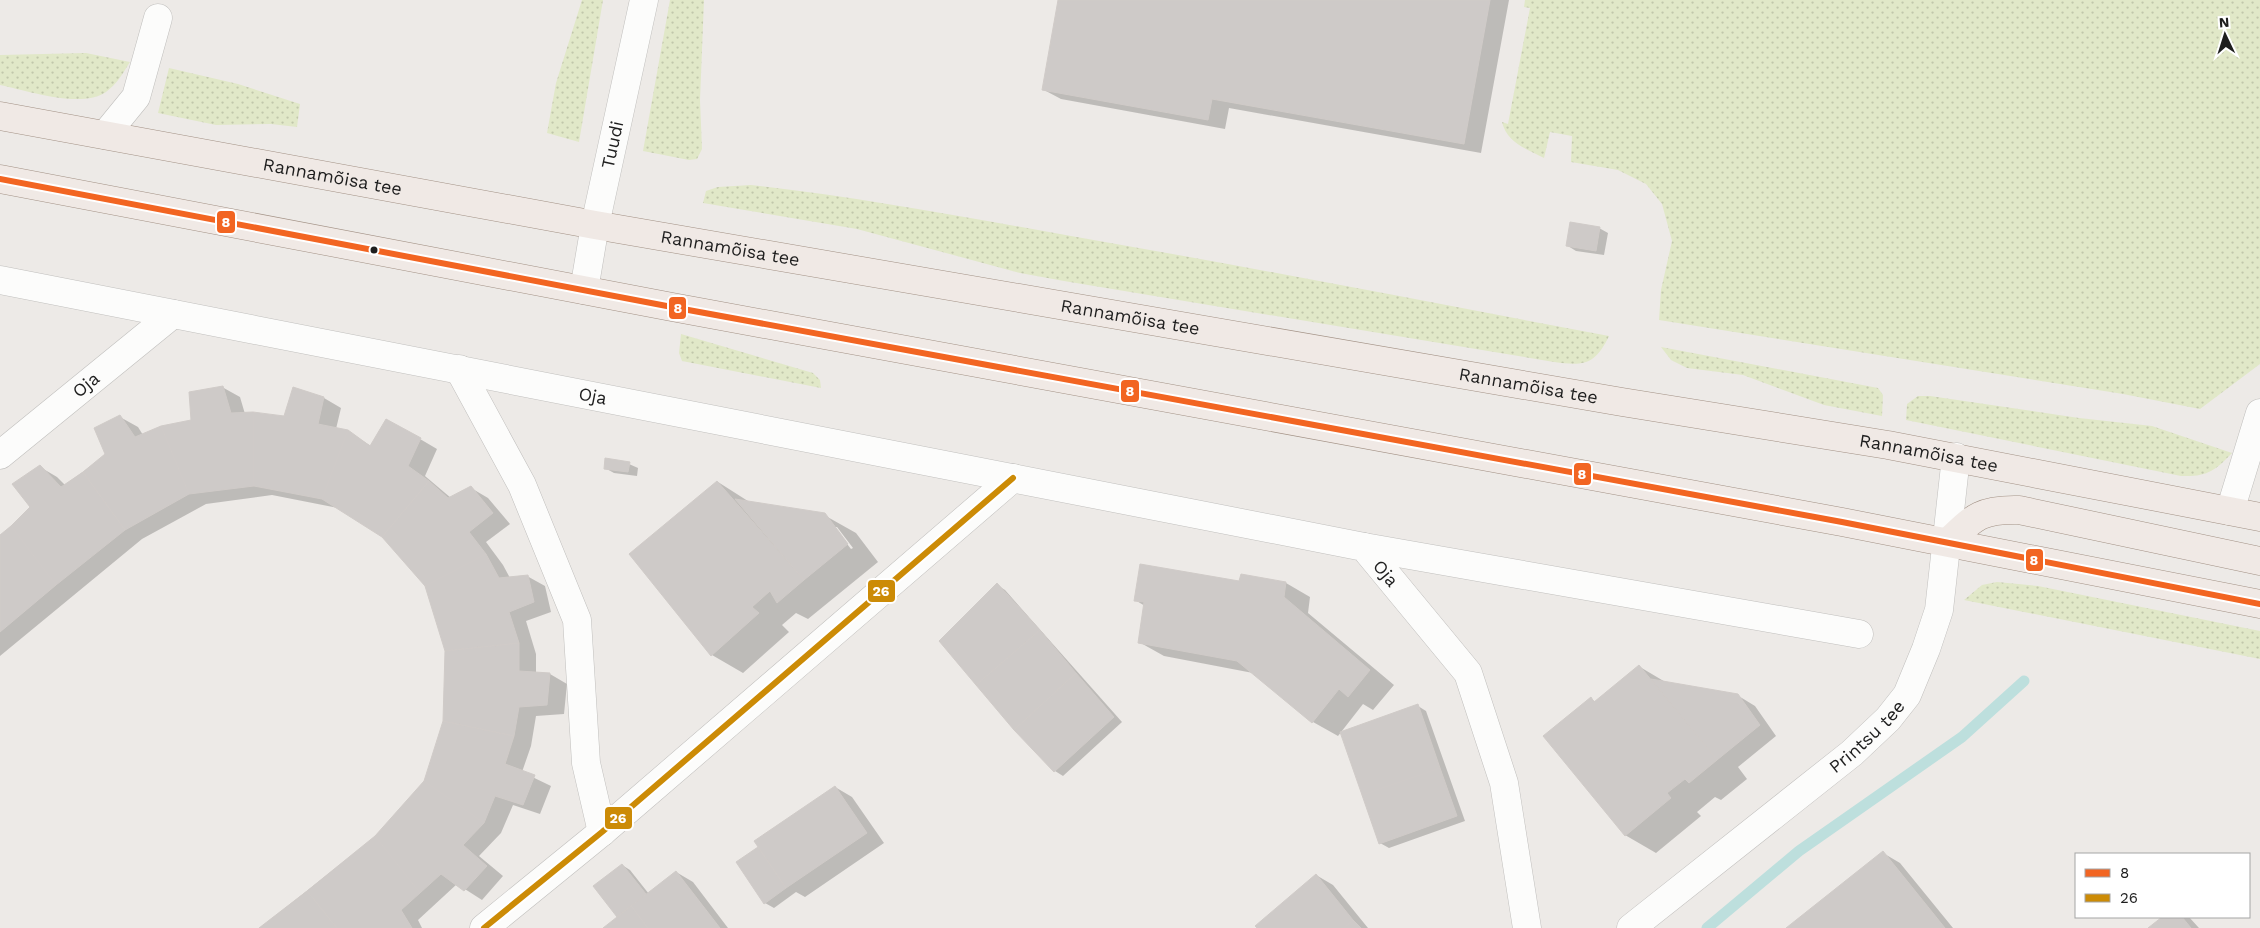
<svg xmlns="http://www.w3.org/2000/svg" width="2260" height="928" font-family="'Work Sans',sans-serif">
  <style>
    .grass { fill: url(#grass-dots) }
    .shadow { fill: #0003; fill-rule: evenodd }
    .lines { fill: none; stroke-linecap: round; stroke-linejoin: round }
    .stream { stroke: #bddfdd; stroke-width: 11 }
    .building { fill: #cecac8; stroke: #d0cbc8 }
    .minor-casing { stroke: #c0bfbd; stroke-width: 29 }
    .major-casing { stroke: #a29185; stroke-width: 29 }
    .minor { stroke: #fcfcfb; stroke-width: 28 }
    .major { stroke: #f0e9e5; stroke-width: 28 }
    .bus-1-casing { stroke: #fff; stroke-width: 10 }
    .bus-2-casing { stroke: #fff; stroke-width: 10 }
    .bus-1 { stroke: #f26522; stroke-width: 6 }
    .bus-2 { stroke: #cc8b06; stroke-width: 6 }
    .bus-dot { fill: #1e1e1e; stroke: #fff; stroke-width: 2 }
    .labels { text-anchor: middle; stroke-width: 4; stroke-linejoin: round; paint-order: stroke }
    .street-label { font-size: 18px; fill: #1e1e1e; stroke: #fff }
    .line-badge { stroke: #fff; stroke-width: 2 }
    .badge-label { font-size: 14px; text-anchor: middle; font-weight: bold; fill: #fff }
  </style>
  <defs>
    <pattern id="grass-dots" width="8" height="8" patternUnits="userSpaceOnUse" patternTransform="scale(1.25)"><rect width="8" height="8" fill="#e1e8c8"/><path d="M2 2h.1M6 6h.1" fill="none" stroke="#c1c7ab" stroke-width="1.8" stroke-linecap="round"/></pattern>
  </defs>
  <rect width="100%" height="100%" fill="#edeae7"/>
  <!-- grass -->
  <path class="grass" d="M582,0H603L579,142L547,133L556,83Z
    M670,0H704L700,100L702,149L697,159L689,160L643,151Z
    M1525,0H2260V364L2200,409L2123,394L1659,320L1661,290L1672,241L1662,204L1646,184L1618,170L1571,162L1572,136L1550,132L1544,158C1527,149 1507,143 1502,122L1508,124L1530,8L1524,7Z
    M86,53L130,62C123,73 117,84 106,92C82,109 28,91 0,85V55Z
    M169,68L238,84L300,104L297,127L271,124L216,125L158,113Z
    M751,185C858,197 965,217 1071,236C1250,267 1429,302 1609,336C1595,365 1584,366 1554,362L1064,281L1020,273L857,229L703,203L706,191L718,187Z
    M681,334L813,373L820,380L821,388L682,361L679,353Z
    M1661,347L1878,388L1883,395L1882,416L1824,405L1743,375L1687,368L1671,360Z
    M1918,396H1930L2079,418L2152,426L2232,453C2215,471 2207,477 2181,476L1906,420L1907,404Z
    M1997,582L2038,586L2260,631V659L1964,600L1982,585Z"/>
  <!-- shadow -->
  <path class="shadow" d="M1060,0H1509L1481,153L1229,108L1225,129L1061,99L1044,90Z
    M1599,228L1608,233L1604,255L1576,251L1568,246Z
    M222,387L240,397L245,414L284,417L324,398L341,408L336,429L347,431L371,446L420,439L437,449L425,476L451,498L471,488L488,498L510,524L486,542L503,565L510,578L527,576L545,586L551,612L526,621L536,654V673L550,674L567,684L564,714L536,716L531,746L522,772L551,786L540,814L513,805L501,833L479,856L503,876L482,900L457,884L418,920L422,928H260L375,837L425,782L444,721L446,651L426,585L383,536L338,508L272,495L206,504L142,539L0,656V536L32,507L40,467L57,477L65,485L106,455L120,417L138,427L143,435L192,421Z
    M629,464L638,468L637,476L614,473L605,468Z
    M718,482L751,503L824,515L856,533L878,562L808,619L796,613L782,625L789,632L743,673L712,655ZM834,527H837L853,548L851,549Z
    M1240,583H1286L1310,597L1308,613L1394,685L1373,710L1363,704L1338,736L1313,722L1253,673L1164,656L1139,642L1145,606L1135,600Z
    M997,585L1005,590L1122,722L1063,776L1055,771Z
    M1640,667L1667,683L1737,695L1755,706L1776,736L1738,767L1747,779L1721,800L1715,797L1697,812L1701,816L1656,853L1625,835L1591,699L1596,702Z
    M1418,706L1426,711L1465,821L1389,848L1380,843Z
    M835,787L852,797L884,843L805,897L796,892L774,908L765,903L737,863L760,848Z
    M1883,853L1900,863L1953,928H1788Z
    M622,865L630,870L649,894L676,872L693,882L728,928H605L619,917L618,916Z
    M1316,875L1333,885L1368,928H1259Z
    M2164,917H2189L2199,928H2150Z"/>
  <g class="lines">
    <!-- stream -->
    <path class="stream" d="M1707,928L1799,851L1962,737L2024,681"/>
  </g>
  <!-- building -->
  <path class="building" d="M1058,0H1490L1464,144L1212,99L1208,120L1042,90Z
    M1570,222L1600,227L1596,251L1566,246Z
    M223,386L231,413L253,412L254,486L189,494L161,426L191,420L189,392Z
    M293,387L324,397L318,424L348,430L322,499L254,486L253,412L284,416Z
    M120,415L135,437L161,426L189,494L125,530L83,472L105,454L94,428Z
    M386,419L421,438L408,466L429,481L382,537L322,499L348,430L370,446Z
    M605,458L630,462L628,472L604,469Z
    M40,465L61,487L83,472L125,530L56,585L11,526L30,507L12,484Z
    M429,481L448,498L471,486L493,513L469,532L486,554L425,586L382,537Z
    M717,481L804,580L777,603L770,591L752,607L759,613L711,656L629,554Z
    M735,499L825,513L848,544L804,580Z
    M11,526L56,585L0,632V535Z
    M486,554L499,578L528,575L534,602L509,612L519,643L445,651L425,586Z
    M1140,564L1239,581L1241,574L1286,582L1284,597L1370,670L1348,697L1339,689L1312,723L1237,661L1138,643L1144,602L1134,601Z
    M997,583L1040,630L976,685L939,641Z
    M1040,630L1076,673L1014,730L976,685Z
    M519,643V671L550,673L547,705L519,707L514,736L443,721L445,651Z
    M1639,665L1717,760L1689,783L1685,779L1667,793L1671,798L1625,836L1543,736L1591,697L1594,702Z
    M1076,673L1114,717L1054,772L1014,730Z
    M1651,679L1738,694L1760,725L1717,760Z
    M1418,704L1440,768L1362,795L1340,732Z
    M443,721L514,736L505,764L535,775L523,805L495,796L484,823L424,781Z
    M1440,768L1457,816L1379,844L1362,795Z
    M424,781L484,823L463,845L487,866L464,891L441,874L420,893L375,836Z
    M835,786L867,833L786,888L754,841Z
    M375,836L420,893L401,910L412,928H337L307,891Z
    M758,847L786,888L764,904L736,862Z
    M1883,851L1945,928H1786Z
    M622,864L646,894L617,917L593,886Z
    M676,871L720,928H648L631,906Z
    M1316,874L1353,920L1344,928H1257L1255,926Z
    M307,891L337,928H259Z
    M631,906L648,928H603Z
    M2162,917H2182L2191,928H2148Z
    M1353,920L1361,928H1344Z"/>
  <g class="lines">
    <!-- minor casing -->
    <g class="minor-casing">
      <g id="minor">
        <path d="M105,135L136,97L158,18"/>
        <path id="s1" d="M0,280L1364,547L1468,673L1504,783L1527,928"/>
        <path id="s2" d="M584,290L595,225L644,0"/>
        <path d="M459,369L522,485L577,620L586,763L602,832"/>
        <path id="s3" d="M0,455L173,314"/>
        <path d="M2230,511L2260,413"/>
        <path d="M1364,547L1859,634"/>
        <path d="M484,928L602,832L1013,478"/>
        <path id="s4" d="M1631,928L1852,753L1888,719L1907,695L1926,649L1939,610L1956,457"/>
      </g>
    </g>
    <!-- major casing -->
    <g class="major-casing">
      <g id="major">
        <path id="s5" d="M0,116L595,225L1622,402L1888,445L2260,517"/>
        <path d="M0,179L672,307L1842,522L2260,604"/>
        <path d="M1948,542C1974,517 1981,509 2019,510L2260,561"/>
      </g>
    </g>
    <!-- minor -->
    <use href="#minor" class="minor"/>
    <!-- major -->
    <use href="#major" class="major"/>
    <!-- bus-1 casing -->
    <g class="bus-1-casing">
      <path id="bus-1" d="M0,179L672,307L1842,522L2260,604"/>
    </g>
    <!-- bus-2 casing -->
    <g class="bus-2-casing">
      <path id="bus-2" d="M484,928L602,832L1013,478"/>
    </g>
    <!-- bus-1 -->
    <use href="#bus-1" class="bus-1"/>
    <!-- bus-2 -->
    <use href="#bus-2" class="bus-2"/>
  </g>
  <!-- markers -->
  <circle class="bus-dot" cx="374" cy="250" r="4.5"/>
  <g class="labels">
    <!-- street labels -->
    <g class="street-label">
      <text dy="6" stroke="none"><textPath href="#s2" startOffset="148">Tuudi</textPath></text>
      <text dy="6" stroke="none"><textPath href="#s5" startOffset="338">Rannamõisa tee</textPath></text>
      <text dy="6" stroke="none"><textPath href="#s5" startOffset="742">Rannamõisa tee</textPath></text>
      <text dy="6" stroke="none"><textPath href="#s5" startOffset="1148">Rannamõisa tee</textPath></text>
      <text dy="6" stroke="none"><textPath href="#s3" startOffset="111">Oja</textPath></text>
      <text dy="6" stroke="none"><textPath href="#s5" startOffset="1552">Rannamõisa tee</textPath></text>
      <text dy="6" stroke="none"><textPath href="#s1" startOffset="604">Oja</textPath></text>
      <text dy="6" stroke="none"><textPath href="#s5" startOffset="1958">Rannamõisa tee</textPath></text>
      <text dy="6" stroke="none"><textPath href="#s1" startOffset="1424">Oja</textPath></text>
      <text dy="6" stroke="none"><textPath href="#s4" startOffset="304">Printsu tee</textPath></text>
    </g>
  </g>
  <g class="line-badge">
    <rect x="216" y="210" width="20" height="24" rx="5" fill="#f26522"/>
    <rect x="668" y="296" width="19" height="24" rx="5" fill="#f26522"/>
    <rect x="1120" y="379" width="20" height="24" rx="5" fill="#f26522"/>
    <rect x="1573" y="462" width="19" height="24" rx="5" fill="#f26522"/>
    <rect x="2025" y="548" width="19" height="24" rx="5" fill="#f26522"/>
    <rect x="867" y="579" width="29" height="24" rx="5" fill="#cc8b06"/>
    <rect x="604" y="806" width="29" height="24" rx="5" fill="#cc8b06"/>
  </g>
  <g class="badge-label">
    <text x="226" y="227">8</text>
    <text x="678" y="313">8</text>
    <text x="1130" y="396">8</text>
    <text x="1582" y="479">8</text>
    <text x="2034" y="565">8</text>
    <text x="881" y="596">26</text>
    <text x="618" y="823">26</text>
  </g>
  <!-- legend -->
  <rect x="2075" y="853" width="175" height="65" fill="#ffffff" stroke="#a5a5a5"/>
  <rect x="2085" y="869" width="25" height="8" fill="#f26522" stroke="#a5a5a5"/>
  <text x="2120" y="878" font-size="15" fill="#1e1e1e">8</text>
  <rect x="2085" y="894" width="25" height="8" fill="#cc8b06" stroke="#a5a5a5"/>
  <text x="2120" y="903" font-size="15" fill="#1e1e1e">26</text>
  <!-- north arrow -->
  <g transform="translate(2225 35) rotate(356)" stroke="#ffffff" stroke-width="4" paint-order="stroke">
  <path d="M0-4L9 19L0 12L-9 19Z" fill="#1e1e1e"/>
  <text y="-8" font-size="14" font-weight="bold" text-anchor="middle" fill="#1e1e1e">N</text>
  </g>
</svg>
